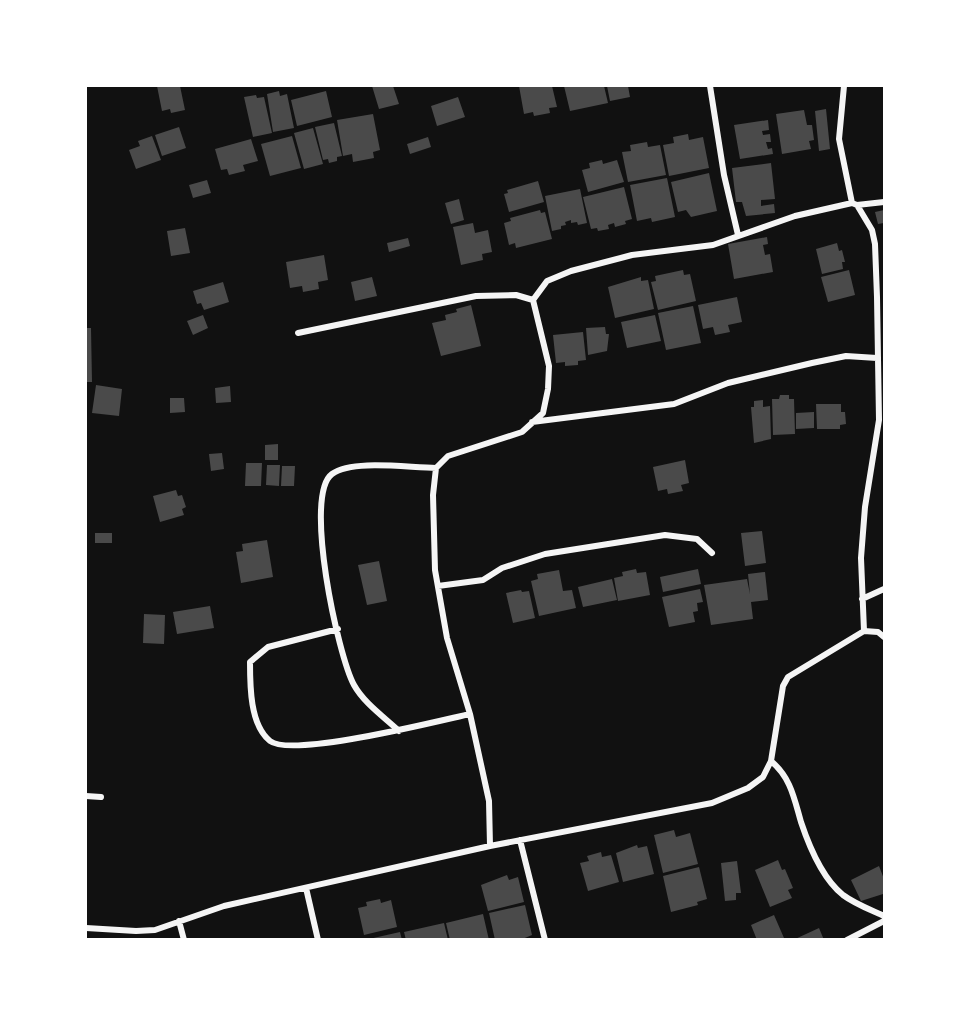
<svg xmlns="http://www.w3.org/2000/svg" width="970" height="1025" font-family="'Varela Round',sans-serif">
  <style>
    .building { fill: #4a4a4a }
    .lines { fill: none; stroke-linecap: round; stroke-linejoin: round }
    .minor { stroke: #f5f5f5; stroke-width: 6 }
  </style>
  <rect width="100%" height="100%" fill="#111"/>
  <!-- building -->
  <path class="building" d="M157,86H180L185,110L171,113L170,109L162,111Z
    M372,86H393L399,104L379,109Z
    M519,86H552L557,107L549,108L550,113L534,116L533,112L524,114Z
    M564,86H604L608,103L570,111Z
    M607,86H628L630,97L610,101Z
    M279,91L280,96L287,94L294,128L273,132L267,94Z
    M326,91L332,117L297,126L291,100Z
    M256,95L257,98L264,97L272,133L253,137L244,97Z
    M458,97L465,117L437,126L431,106Z
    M826,109L830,149L819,151L815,111Z
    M804,110L807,125H812L814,140L809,141L811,149L782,154L776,114Z
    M373,114L380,150L373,152L374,158L353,162L352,154L343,156L337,120Z
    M768,120L769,130L762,131L763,135L770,134L771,142H766L768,149L772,148L773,154L740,159L734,125Z
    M334,123L342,156L337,157V161L329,163L328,159L323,160L315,127Z
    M179,127L186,148L162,156L155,135Z
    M313,128L323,164L304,169L294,133Z
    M688,134L689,140L703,137L709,168L669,176L663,145L674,143L673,137Z
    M152,136L161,160L136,169L129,150L140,146L138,141Z
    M292,136L301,168L270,176L261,144Z
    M428,137L431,147L410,154L407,144Z
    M251,139L258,161L243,165L245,171L229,175L227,169L221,170L215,149Z
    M647,142L648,147L660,145L666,175L628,182L622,152L631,151L630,145Z
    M602,160L603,164L617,160L624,182L588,192L582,170L590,168L589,163Z
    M771,163L775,199L761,200V206L774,204L775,213L746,216L742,202H736L732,168Z
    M709,173L717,211L691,217L686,210L678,212L671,182Z
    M667,178L675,217L652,222L651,218L637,221L630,185Z
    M207,180L211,193L193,198L189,185Z
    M538,181L544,202L509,212L504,194L508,193L507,190Z
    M624,187L632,219L625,221L626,224L615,227L614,223L608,225L609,229L598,231L597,228L591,229L583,197Z
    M580,189L587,223L578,225L577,222L571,223V220L565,222L566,225L561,226V229L552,231L545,196Z
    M459,199L464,220L451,224L445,203Z
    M540,210L541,213L545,212L552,239L516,248L515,243L509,245L504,223L511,221L510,218Z
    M884,210V223L878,224L875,212Z
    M473,223L475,233L488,230L492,252L482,254L483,260L461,265L453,227Z
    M185,228L190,253L171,256L167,231Z
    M767,237L768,244L763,245L765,255L770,254L773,272L734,279L728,244Z
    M408,238L410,246L389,252L387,243Z
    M837,243L839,251L842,250L845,262H842L843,269L822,274L816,249Z
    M324,255L328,280L318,282L319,289L303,292L302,286L290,288L286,262Z
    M683,270L684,275L690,274L696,301L658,310L651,282L656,281L655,276Z
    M849,270L855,295L828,302L821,277Z
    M372,277L377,296L355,301L351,282Z
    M641,277V281L648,280L654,309L615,318L608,287Z
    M223,282L229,302L204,310L201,303L197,304L193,291Z
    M737,297L742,322L728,325L730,332L715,335L713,327L703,329L698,305Z
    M471,305L481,346L441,356L432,323L446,320L445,315L457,312L456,309Z
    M693,306L701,343L666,350L658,313Z
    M203,315L208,328L193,335L187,321Z
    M655,315L661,341L627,348L621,322Z
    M605,327L606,334H609L607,351L588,355L586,328Z
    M86,328H91L92,382H86Z
    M583,332L586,360L578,361V365L565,366V362L556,363L553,335Z
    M96,385L122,389L119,416L92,413Z
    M230,386L231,402L216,403L215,388Z
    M780,395H789V399H794L795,434L773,435L772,399H779Z
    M170,398H184L185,412L170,413Z
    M763,400V407L770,406L771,439L754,443L751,407H754V401Z
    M816,404H841V412H845L846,424L840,425V429H817Z
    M814,412V428L796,429V413Z
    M278,444V460H265V445Z
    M222,453L224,469L211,471L209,454Z
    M685,460L689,483L681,485L683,491L668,494L667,489L658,491L653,467Z
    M246,463H262L261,486H245Z
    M267,465H280L279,486L266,485Z
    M282,466H295L294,486H281Z
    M176,490L178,496L182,495L186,507L182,509L184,515L160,522L153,496Z
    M762,531L766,563L745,566L741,533Z
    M95,533H112V543H95Z
    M267,540L273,577L241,583L236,552L243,551L242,544Z
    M379,561L387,601L367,605L358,565Z
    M636,569L637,573L646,572L650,595L618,601L614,578L623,576L622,572Z
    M698,569L701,584L663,592L660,577Z
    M559,570L563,591L572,590L576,608L539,616L531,581L538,579L537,574Z
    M765,572L768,600L751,602L753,619L711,625L704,585L747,579L750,594L748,574Z
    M612,579L617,600L583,607L578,587Z
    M700,589L703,602L697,603L698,611L693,612L695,622L669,627L662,597Z
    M521,590L522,592L529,591L535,618L513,623L506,593Z
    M210,606L214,628L177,634L173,612Z
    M144,614L165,615L164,644L143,643Z
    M674,830L676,837L690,833L698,864L663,873L654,835Z
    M637,845L638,848L647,846L654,874L623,882L616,853Z
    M601,852L602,857L611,855L619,882L588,891L580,863L589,861L587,856Z
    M778,860L782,870L785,869L793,888L788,890L792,898L770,907L755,870Z
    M737,861L741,893H736V900L725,901L721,863Z
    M879,866L884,879L883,894L861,901L851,880Z
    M699,867L707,899L697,902L698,905L671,912L663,876Z
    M507,875L509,880L518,877L524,902L488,911L481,885Z
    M380,899L381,903L391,900L397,927L364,935L358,908L367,906L366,902Z
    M525,905L532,935L520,940H495L489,913Z
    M483,914L489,940H450L446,923Z
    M774,915L784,938L757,940L751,925Z
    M444,923L448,940H406L404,932Z
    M819,928L824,940H793Z
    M400,932L402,940H369V939Z"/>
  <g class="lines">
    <!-- minor -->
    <path class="minor" d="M710,86L724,175L738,235
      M844,86L839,139L852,203L857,205L872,230L875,244L877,297L879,420L865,507L861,558L864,631
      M857,205L884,202
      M533,300L547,281L571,271L632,255L713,245L795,216L852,203
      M298,333L476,296L516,295L533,300L549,366L548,389L543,413L522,432L448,456L436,468L433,495L435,570L447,638L470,714L489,801L490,846
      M532,422L674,404L728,383L812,363L846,356L877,358
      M438,586L483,580L502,568L545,554L665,535L697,539L712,553
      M862,599L884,589
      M338,629L268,647L250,662C250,686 250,725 270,741C292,758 438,721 470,714
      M399,731C384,717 364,703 354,685C338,656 303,495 332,474C353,459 409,468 436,468
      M771,761C791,778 794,798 801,822C809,846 823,879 843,895C855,904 871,910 884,916
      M86,796L101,797
      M520,840L545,940
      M306,888L318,940
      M179,921L184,940
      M86,928L136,931L155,930L224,906L490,846L712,803L748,788L763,777L771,761L783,686L788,677L864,631L878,632L884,637
      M847,940L884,921"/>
  </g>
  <!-- border -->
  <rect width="970" height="1025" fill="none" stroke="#ffffff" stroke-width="174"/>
</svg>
